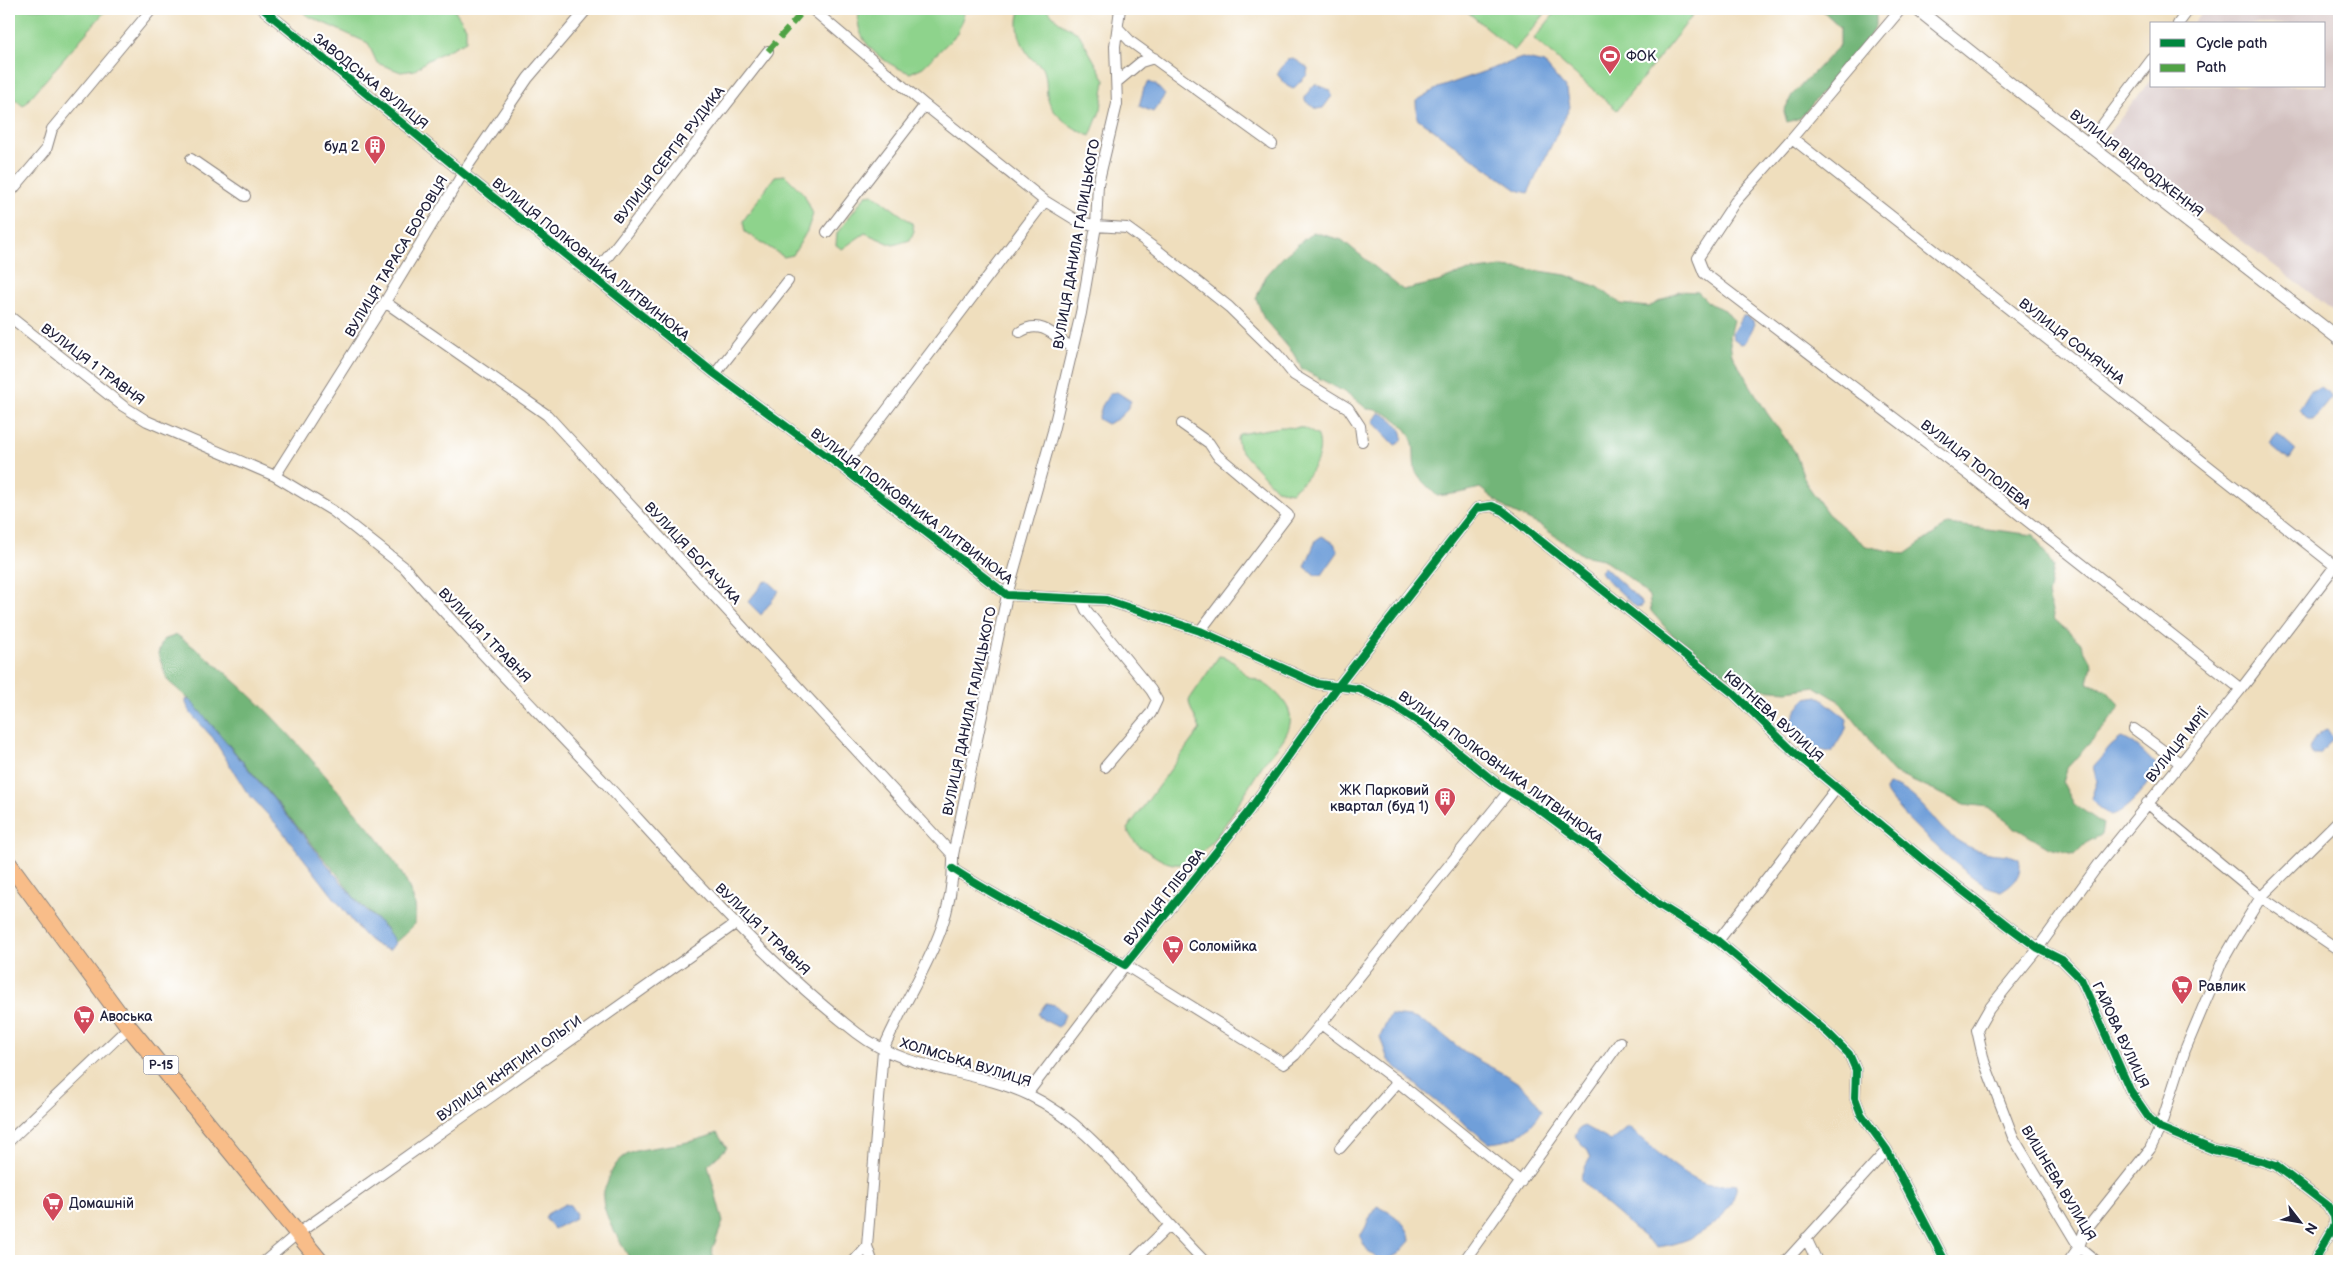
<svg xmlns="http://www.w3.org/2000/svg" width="2348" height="1270" font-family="'Balsamiq Sans',sans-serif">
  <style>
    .industrial { fill: #d1bfbe }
    .green { fill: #8ed38c; stroke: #587a64 }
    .forest { fill: #72b578; stroke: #4a6c5a }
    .water { fill: #709fd9; stroke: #49608a }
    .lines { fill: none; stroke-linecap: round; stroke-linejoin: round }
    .minor-casing { stroke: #88807c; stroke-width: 12 }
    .tertiary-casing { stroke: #88807c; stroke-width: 14 }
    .primary-casing { stroke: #88807c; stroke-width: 18 }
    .minor { stroke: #fff; stroke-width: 10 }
    .tertiary { stroke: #fff; stroke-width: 12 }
    .primary { stroke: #f8bd89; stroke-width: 16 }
    .quiet { stroke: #50a245; stroke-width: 6; stroke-dasharray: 12 6; stroke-linecap: butt }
    .cycleway-casing { stroke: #fff; stroke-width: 11 }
    .cycleway { stroke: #00873e; stroke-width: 8 }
    .labels { text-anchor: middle; stroke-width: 4.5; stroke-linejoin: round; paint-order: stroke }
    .shield { fill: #fff; stroke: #646476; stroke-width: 1 }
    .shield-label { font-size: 12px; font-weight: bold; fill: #22223b }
    .poi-label { font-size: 14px; fill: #22223b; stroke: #fff; text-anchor: start }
    .street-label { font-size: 14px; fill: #22223b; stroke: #fff }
  </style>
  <rect width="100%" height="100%" fill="#fff"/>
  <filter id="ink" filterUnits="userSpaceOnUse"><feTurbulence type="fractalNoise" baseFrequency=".02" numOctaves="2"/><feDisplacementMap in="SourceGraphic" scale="10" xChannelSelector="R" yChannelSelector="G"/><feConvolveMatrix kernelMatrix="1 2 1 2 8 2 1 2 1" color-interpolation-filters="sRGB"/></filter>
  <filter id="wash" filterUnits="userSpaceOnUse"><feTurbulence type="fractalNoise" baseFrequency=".0096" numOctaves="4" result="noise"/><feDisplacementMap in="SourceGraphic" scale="20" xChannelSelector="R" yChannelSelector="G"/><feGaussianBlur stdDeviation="1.12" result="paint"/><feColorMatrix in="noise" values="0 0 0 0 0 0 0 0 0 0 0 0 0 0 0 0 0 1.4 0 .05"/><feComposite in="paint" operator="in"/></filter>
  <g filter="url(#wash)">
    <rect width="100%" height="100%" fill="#efdebd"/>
    <!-- industrial -->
    <path class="industrial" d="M2205,9H2339V315L2106,137L2152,78V86H2324V24H2194Z"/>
    <!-- green -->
    <path class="green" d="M9,9H107L23,106L9,94Z
      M300,9H454L466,27V41L428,60L415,70L401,72L377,63L368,43L306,15Z
      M860,9H961L964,14L957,34L923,67L910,73C884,64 850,40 860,9Z
      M1021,9H1047L1058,21L1079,34L1105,80L1101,109L1090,136C1074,129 1050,115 1047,95C1046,87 1047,76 1043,68C1040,64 1034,62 1031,58C1020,45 1014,24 1021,9Z
      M1464,9H1549L1514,51Z
      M1558,9H1698L1617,110L1534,39Z
      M785,175L804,194L813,214L807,231L793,255L784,257L745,232L743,221L775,176Z
      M873,194L912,223L914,231L910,240L893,245L865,233L842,249L836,245L837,233L866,195Z
      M1281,427L1304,428L1318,436C1325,458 1308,479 1291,492L1276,489L1249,460L1239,448L1237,439L1239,434Z
      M1219,656C1234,657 1237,669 1249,677C1254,679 1259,680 1263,683C1273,688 1288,703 1290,714C1294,735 1270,753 1260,769C1244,793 1212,855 1185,863C1174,867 1162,861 1153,855C1139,846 1134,844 1127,829L1200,729C1196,718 1190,711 1189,700Z"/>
    <!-- forest -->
    <path class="forest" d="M1821,9H1876V26L1862,46L1800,118L1787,122L1784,111L1792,95L1840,45V27Z
      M1313,232L1342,240L1403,290L1438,282L1463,272L1501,267L1527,269L1566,275L1598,287L1621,304L1649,307L1679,291L1698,292L1710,304L1725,310L1733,320L1729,336L1732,355L1767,413L1795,452L1806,483L1828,514L1866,546L1905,554L1948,524L2034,535L2053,567L2048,595L2054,619L2080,642L2092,664L2088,683L2107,691L2120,706L2107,724L2067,768L2063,783L2074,804L2103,824L2101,835L2086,843L2075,854L2049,848L2014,827L1988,807L1964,804L1894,773L1879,756L1866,735L1839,701L1816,687L1787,691L1760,689L1734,681L1671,634L1651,611L1649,596L1632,580L1602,559L1582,555L1541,526L1508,510L1480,488L1460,493L1437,496C1431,489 1419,480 1416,472C1413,464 1415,453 1413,444C1409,425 1386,409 1367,409L1350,395L1302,369L1293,353L1264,319L1256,298L1266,276L1284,256Z
      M177,635C246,683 301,745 353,809C375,834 407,872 415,905C416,910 415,918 415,924L395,943L386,928L356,900L338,875L219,733L191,701L168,681L158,654L163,640Z
      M717,1133L727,1148L708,1165L723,1222L712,1250L714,1261H631C622,1244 604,1218 603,1199C602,1194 605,1188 607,1184C613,1163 623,1152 646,1149C673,1144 690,1144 717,1133Z"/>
    <!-- water -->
    <path class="water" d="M1293,58L1308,68L1307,75L1293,89L1287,86L1277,74L1288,59Z
      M1522,58L1544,63L1567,90L1570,107L1528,193L1517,190L1417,118L1416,101L1438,88Z
      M1149,82L1156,85L1165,95L1153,112L1139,106L1144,88Z
      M1315,84L1330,90L1332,96L1323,108L1317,109L1305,101V96Z
      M1743,316H1746L1754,321L1755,324L1745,343L1741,344L1733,338L1732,333Z
      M2320,387L2330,394L2331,398L2313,420H2309L2299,410L2310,392Z
      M1117,392L1131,401C1126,413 1120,419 1107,424L1098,419L1102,406L1110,393Z
      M1379,413C1391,415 1415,438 1395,445L1373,422Z
      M2276,434H2278L2296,450L2290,459H2287L2270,444Z
      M1322,536L1334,543L1338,552L1322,575H1315L1305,567L1316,540Z
      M1604,567L1642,602V606L1636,607L1602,575L1600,571Z
      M768,581L779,591L761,615L748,602L764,582Z
      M1818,696L1847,719L1846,729L1832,752C1816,751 1795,741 1789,726L1796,711L1806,698Z
      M186,699L191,701C246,766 301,831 354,898C367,915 386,923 395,943L390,950C375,947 367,939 357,927L279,827L246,791L213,738L191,714L186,703Z
      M2327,729L2333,738L2320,755H2313L2309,750C2311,742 2319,731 2327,729Z
      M2121,738C2134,741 2145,754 2155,764C2156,779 2126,813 2111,815L2100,809L2091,798L2097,781L2093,767L2111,746Z
      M1888,785C1909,785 1929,814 1942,828C1955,841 1971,850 1989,853C2001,855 2007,853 2019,859C2023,875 2014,883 2001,891C1996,889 1990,888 1986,886C1965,874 1894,811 1885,790Z
      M1046,1003L1055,1005L1065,1014L1062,1024L1058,1027L1042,1019L1038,1014Z
      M1390,1015C1398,1016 1409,1016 1417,1019C1437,1027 1452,1044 1471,1056C1497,1072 1528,1081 1542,1111C1528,1132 1515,1141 1489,1143L1422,1090L1388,1060L1380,1037Z
      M1584,1126L1611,1141L1628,1127C1646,1142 1688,1182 1710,1185C1719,1186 1727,1183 1737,1185C1731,1222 1691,1244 1656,1247L1603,1202L1581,1180L1582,1173L1590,1158L1586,1149L1575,1136L1579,1129Z
      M565,1204L570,1205L576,1214L575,1218L554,1229L545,1218L547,1214Z
      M1377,1206C1392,1213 1409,1223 1410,1241L1398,1254L1385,1261C1371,1257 1365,1249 1360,1236C1368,1226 1369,1215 1377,1206Z"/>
  </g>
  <g filter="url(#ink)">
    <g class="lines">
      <!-- minor casing -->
      <g class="minor-casing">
        <path id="minor" d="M263,9L463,173L715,374L843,468L1007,595L1106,600L1200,631L1318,684L1359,689L1393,705L1428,728L1496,783L1543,812L1594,850L1658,904L1718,941L1828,1033L1849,1054L1856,1070L1855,1098L1861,1114L1887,1150L1945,1261
          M812,9L925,105L1045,201L1076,220L1096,226L1127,228L1156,249L1229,307L1277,354L1294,375L1348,408L1360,426L1362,441
          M1901,9L1792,138L1735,202L1698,258L1704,273L1969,475L2241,689
          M2178,24L2189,9
          M1118,28L1131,42L1272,144
          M1118,81L1141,62L1154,58
          M1792,138L2335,566
          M2088,144L2152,59
          M191,159L245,196
          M9,194L46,150L52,129L152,9
          M827,232L925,105
          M592,277L768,51
          M385,302L547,415L953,855
          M9,316L123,406L147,421L275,476L333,511L404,567C469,642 539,713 607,785C686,871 764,961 857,1033C909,1073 972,1068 1029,1095C1075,1117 1108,1156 1142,1194C1162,1217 1183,1239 1204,1261
          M1020,332C1041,318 1056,337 1073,349
          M715,374L788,281
          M1182,424L1209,443L1217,455L1288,515L1200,631
          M843,468L1045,201
          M275,476L385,302L463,173L528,78L587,9
          M1080,597L1086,610L1151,690L1157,700L1151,713L1105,767
          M2134,729L2180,763
          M1509,791L1321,1024L1398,1082L1521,1182
          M2147,803L2261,897L2339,950
          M953,869C1008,905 1068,933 1125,965L1249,811L1339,685L1477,508L1492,506L1503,511L1733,693L1796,754L1930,865L2008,926L2038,948L2062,960L2081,979L2130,1090L2149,1118L2160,1128L2214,1150L2261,1161L2276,1166L2327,1205L2334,1216L2335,1225L2314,1261
          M1718,941L1836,789
          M1027,1094L1125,965L1284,1064L1295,1055L1321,1024
          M9,1141L129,1027
          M1340,1148L1398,1082
          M1806,1238L1817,1261
          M867,1246L872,1261
          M265,1261L297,1234L735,924
          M854,1261L867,1246L883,1050C912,981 955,935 953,855L1007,595L1053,431L1081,313L1096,226L1098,184L1117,104L1115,46L1120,9
          M1133,1261L1170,1225
          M1464,1261L1620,1042
          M1786,1261L1887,1150
          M2069,1261L2079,1247L2084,1232L2150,1149L2160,1128L2185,1050L2222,962L2238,934L2261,897L2339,820
          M2096,1261L2079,1247L2013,1137L1984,1061L1977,1030L1989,1009L2038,948L2099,864L2241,689L2339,561"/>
      </g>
      <!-- tertiary casing -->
      <g class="tertiary-casing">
        <path id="tertiary" d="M1917,9L2017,89L2339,339"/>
      </g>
      <!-- primary casing -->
      <g class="primary-casing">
        <path id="primary" d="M9,864L129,1027L320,1261"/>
      </g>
      <!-- minor -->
      <use href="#minor" class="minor"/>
      <!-- tertiary -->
      <use href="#tertiary" class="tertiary"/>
      <!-- primary -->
      <use href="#primary" class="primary"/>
      <!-- quiet -->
      <path class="quiet" d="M768,51L805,9"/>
      <!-- cycleway casing -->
      <g class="cycleway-casing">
        <path id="cycleway" d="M263,9L463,173L715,374L843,468L1007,595L1106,600L1200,631L1318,684L1359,689L1393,705L1428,728L1496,783L1543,812L1594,850L1658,904L1718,941L1828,1033L1849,1054L1856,1070L1855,1098L1861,1114L1887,1150L1945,1261
          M953,869C1008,905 1068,933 1125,965L1249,811L1339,685L1477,508L1492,506L1503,511L1733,693L1796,754L1930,865L2008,926L2038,948L2062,960L2081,979L2130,1090L2149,1118L2160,1128L2214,1150L2261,1161L2276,1166L2327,1205L2334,1216L2335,1225L2314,1261"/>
      </g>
      <!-- cycleway -->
      <use href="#cycleway" class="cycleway"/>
    </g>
  </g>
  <!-- icons -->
  <defs>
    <g id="stadium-pin" transform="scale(1.125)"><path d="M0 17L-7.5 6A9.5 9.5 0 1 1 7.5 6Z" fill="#d1495b" stroke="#fff"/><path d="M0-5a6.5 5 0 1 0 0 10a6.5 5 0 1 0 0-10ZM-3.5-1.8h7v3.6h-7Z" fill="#fff"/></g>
    <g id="building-pin" transform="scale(1.125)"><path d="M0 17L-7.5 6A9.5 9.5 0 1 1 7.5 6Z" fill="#d1495b" stroke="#fff"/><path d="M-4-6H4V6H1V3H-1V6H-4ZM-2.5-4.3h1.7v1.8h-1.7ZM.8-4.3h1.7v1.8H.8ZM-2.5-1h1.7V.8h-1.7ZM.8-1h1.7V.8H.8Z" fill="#fff"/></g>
    <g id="supermarket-pin" transform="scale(1.125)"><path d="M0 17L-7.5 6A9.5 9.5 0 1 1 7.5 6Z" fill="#d1495b" stroke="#fff"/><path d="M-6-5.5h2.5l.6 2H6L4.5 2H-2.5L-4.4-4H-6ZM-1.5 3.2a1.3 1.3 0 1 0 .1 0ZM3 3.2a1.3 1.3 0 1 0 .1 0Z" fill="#fff"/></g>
  </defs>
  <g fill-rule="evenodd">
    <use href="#stadium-pin" x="1610" y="56"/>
    <use href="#building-pin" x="375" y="146"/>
    <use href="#building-pin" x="1445" y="798"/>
    <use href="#supermarket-pin" x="1173" y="946"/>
    <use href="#supermarket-pin" x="2182" y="986"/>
    <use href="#supermarket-pin" x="84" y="1016"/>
    <use href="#supermarket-pin" x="53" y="1203"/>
  </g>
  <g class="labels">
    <!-- shield labels -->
    <rect class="shield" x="143.5" y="1055.5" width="35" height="19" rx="4"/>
    <g class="shield-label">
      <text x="161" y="1069">Р-15</text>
    </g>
    <!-- poi labels -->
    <g class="poi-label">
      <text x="1626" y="61">ФОК</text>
      <text x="359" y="151" text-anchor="end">буд 2</text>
      <text x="1429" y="795" text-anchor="end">ЖК Парковий<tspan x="1429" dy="16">квартал (буд 1)</tspan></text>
      <text x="1189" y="951">Соломійка</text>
      <text x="2198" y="991">Равлик</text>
      <text x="100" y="1021">Авоська</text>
      <text x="69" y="1208">Домашній</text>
    </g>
    <!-- street labels -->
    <g class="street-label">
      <text transform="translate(371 81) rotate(39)" y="5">ЗАВОДСЬКА ВУЛИЦЯ</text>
      <text transform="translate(669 155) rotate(-52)" y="5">ВУЛИЦЯ СЕРГІЯ РУДИКА</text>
      <text transform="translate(2137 163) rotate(38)" y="5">ВУЛИЦЯ ВІДРОДЖЕННЯ</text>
      <text transform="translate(1076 244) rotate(-80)" y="5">ВУЛИЦЯ ДАНИЛА ГАЛИЦЬКОГО</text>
      <text transform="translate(396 256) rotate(-59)" y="5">ВУЛИЦЯ ТАРАСА БОРОВЦЯ</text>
      <text transform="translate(591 259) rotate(39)" y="5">ВУЛИЦЯ ПОЛКОВНИКА ЛИТВИНЮКА</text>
      <text transform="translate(2072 341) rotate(38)" y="5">ВУЛИЦЯ СОНЯЧНА</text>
      <text transform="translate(93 364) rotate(37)" y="5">ВУЛИЦЯ 1 ТРАВНЯ</text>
      <text transform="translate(1976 464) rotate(38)" y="5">ВУЛИЦЯ ТОПОЛЕВА</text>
      <text transform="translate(912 506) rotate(37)" y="5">ВУЛИЦЯ ПОЛКОВНИКА ЛИТВИНЮКА</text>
      <text transform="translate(693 553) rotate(47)" y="5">ВУЛИЦЯ БОГАЧУКА</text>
      <text transform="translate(485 635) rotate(46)" y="5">ВУЛИЦЯ 1 ТРАВНЯ</text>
      <text transform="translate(969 711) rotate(-78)" y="5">ВУЛИЦЯ ДАНИЛА ГАЛИЦЬКОГО</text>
      <text transform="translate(1774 716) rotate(42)" y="5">КВІТНЕВА ВУЛИЦЯ</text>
      <text transform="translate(2177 745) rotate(-51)" y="5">ВУЛИЦЯ МРІЇ</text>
      <text transform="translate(1501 767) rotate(36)" y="5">ВУЛИЦЯ ПОЛКОВНИКА ЛИТВИНЮКА</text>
      <text transform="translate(1164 897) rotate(-51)" y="5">ВУЛИЦЯ ГЛІБОВА</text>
      <text transform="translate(763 929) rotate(44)" y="5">ВУЛИЦЯ 1 ТРАВНЯ</text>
      <text transform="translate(2121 1035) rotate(65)" y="5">ГАЙОВА ВУЛИЦЯ</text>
      <text transform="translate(966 1062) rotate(17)" y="5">ХОЛМСЬКА ВУЛИЦЯ</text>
      <text transform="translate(509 1068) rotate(-35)" y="5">ВУЛИЦЯ КНЯГИНІ ОЛЬГИ</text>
      <text transform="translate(2059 1183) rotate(59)" y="5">ВИШНЕВА ВУЛИЦЯ</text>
    </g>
  </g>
  <!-- margin -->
  <rect width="2348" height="1270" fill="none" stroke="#fff" stroke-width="30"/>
  <!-- legend -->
  <rect x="2150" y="22" width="175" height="65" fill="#ffffff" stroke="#a7a7b1"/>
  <rect x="2160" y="39" width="25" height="8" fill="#00873e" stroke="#a7a7b1"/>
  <text x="2196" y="48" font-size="15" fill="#22223b">Cycle path</text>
  <rect x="2160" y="64" width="25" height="8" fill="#50a245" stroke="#a7a7b1"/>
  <text x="2196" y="72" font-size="15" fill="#22223b">Path</text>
  <!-- north arrow -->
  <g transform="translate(2300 1222) rotate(121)" stroke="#ffffff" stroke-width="4" paint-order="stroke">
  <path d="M0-4L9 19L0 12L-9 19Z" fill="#22223b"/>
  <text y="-8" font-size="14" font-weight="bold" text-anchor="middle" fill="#22223b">N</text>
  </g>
</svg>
